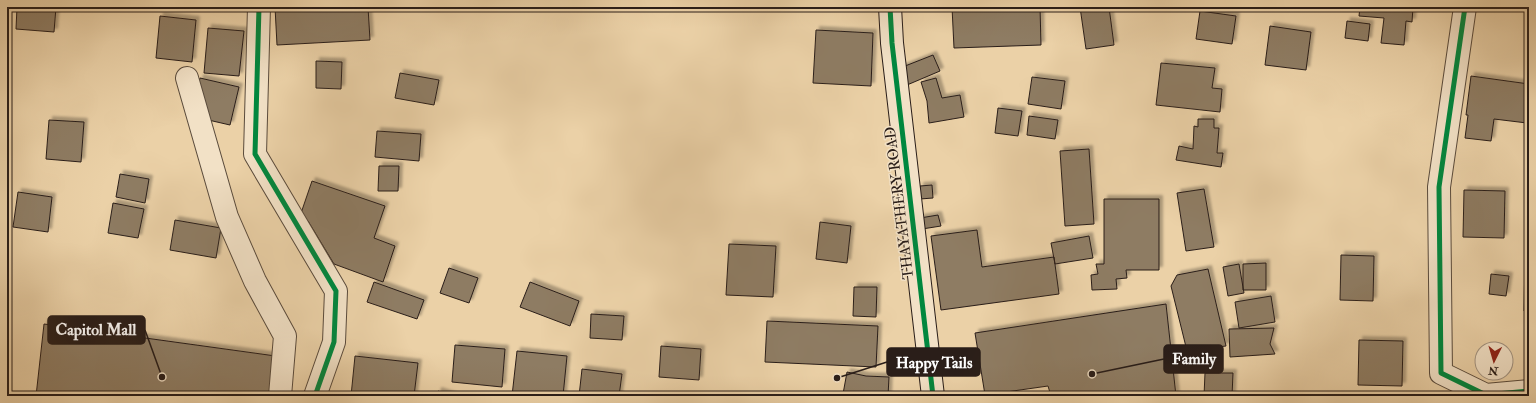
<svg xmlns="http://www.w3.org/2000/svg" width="1536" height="403" font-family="'IM FELL Double Pica',serif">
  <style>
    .building { fill: #8e7b63; stroke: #2a1e19; filter: url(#shadow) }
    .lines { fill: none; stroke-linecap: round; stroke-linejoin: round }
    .street-casing { stroke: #5a4b3c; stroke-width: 24 }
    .secondary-casing { stroke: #2a1e19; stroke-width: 24 }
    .street { stroke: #f2e1c6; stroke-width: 22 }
    .secondary { stroke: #f2e1c6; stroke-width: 22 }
    .cycleway-casing { stroke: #f2e1c6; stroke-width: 8 }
    .cycleway { stroke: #00873e; stroke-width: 5 }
    .labels { text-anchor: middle; stroke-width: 3; stroke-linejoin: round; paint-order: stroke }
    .street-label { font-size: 15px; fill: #2a1e19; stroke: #f2e1c6 }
    .leader { fill: none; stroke: #2a1e19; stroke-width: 1.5 }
    .callout-dot { fill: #2a1e19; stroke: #f2e1c6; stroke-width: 1.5 }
    .callout { fill: #2a1e19; stroke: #2a1e19; stroke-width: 1.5 }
    .callout-label { font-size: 16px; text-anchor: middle; font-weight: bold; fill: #fff }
  </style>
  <defs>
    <filter id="shadow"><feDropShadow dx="3.5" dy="-3.5" stdDeviation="1" flood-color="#0004"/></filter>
  </defs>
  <rect width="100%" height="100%" fill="#ebd1a7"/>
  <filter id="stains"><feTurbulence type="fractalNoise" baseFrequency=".005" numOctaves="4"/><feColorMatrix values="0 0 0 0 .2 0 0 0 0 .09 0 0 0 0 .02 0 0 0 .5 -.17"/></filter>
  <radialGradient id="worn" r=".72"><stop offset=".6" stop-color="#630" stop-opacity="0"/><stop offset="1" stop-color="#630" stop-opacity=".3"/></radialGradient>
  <!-- building -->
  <path class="building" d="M17,7H56L54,32L16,29Z
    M275,7H368L370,40L277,45Z
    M952,7H1040L1041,45L954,48Z
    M1080,7H1109L1114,45L1086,49Z
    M1360,7H1413L1412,22L1406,21L1404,45L1381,43L1384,18L1359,16Z
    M1200,11L1236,16L1232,44L1196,39Z
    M160,16L196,20L192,62L156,58Z
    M1347,21L1370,24L1368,41L1345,38Z
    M1270,26L1311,32L1306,70L1265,65Z
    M208,28L244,31L239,76L204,73Z
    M816,30L873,33L871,86L813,83Z
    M933,55L940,71L907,85L900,68Z
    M316,61L342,62L341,89L316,88Z
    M1161,63L1215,68L1212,88L1222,89L1220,112L1156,105Z
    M400,73L439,80L434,105L395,98Z
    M1471,76L1529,84V105L1527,123L1494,119L1491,141L1465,138L1468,115H1466Z
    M1032,77L1065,81L1061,109L1028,104Z
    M200,78L239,87L230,125L191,116Z
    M936,78L942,98L960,95L964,117L929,123L927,101L921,82Z
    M998,108L1022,111L1018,136L995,133Z
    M1029,116L1058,120L1055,139L1027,135Z
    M1198,119H1214V128H1219L1217,153H1223L1221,167L1176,160L1179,146L1193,149L1194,126L1198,127Z
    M49,120L84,122L81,162L46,159Z
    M377,131L421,134L419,161L375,157Z
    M1089,149L1094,224L1065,226L1060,151Z
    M379,166H399L398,191H378Z
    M120,174L149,179L145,203L116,197Z
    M312,181L385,206L374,238L395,246L383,282L334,264L308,221L299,219Z
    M932,185L933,198L920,199V186Z
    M1204,189L1214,247L1186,251L1177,193Z
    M1464,190L1505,191L1504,238L1463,237Z
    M18,192L52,197L48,232L13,227Z
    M1104,199H1159V270H1126L1127,278L1116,279L1117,289L1092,290L1091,275L1098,274L1096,264H1104Z
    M113,203L144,209L138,238L108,233Z
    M938,215L941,226L922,229L920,218Z
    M175,220L221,228L216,258L170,250Z
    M820,222L851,226L847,263L816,259Z
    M977,230L982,267L1054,257L1059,294L941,310L931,236Z
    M1089,236L1093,258L1055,264L1051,243Z
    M729,244L776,246L773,297L726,295Z
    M1341,255L1374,256L1373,301L1340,300Z
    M1525,258H1529V311H1524Z
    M1266,263V290H1243V264Z
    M1239,264L1244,293L1228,296L1223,267Z
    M449,268L478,278L469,303L440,293Z
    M1208,269L1226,346L1187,351L1171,286L1177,275Z
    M1491,274L1509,276L1506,296L1489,294Z
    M374,282L424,300L417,319L367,302Z
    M530,282L579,301L570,326L520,307Z
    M854,287H877L876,317L853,316Z
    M1271,296L1275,322L1239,328L1235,302Z
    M1166,304L1176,396H1051L1048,386L985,395L975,333Z
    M591,314L624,316L622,340L590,338Z
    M767,321L878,326L876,367L765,362Z
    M44,324L290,358L282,396H36Z
    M1274,328L1270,344L1275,354L1230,357L1229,329Z
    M1359,340L1403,341L1402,386L1358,385Z
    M455,345L505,349L502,387L452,382Z
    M661,346L701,349L699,380L659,377Z
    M517,351L567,356L563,396H512Z
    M355,356L418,363L414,396H351Z
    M582,369L622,374L619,396H579Z
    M847,372L866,376L889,377L888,396H856L843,394Z
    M1205,373H1233L1232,396H1204Z
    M438,391L454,396H437Z"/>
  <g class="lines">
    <!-- street casing -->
    <g class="street-casing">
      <path id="street" d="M259,7L255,154L336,291L334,342L315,396
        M1465,7L1439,187L1441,373L1486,395L1529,391
        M187,78L227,217L255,281L285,336L280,396"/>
    </g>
    <!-- secondary casing -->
    <g class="secondary-casing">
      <path id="secondary" d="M890,7L892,43L933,396"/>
    </g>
    <!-- street -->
    <use href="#street" class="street"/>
    <!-- secondary -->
    <use href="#secondary" class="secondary"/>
    <!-- cycleway casing -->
    <g class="cycleway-casing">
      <path id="cycleway" d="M259,7L255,154L336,291L334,342L315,396
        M890,7L892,43L933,396
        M1465,7L1439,187L1441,373L1486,395L1529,391"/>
    </g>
    <!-- cycleway -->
    <use href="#cycleway" class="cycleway"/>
  </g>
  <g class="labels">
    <!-- street labels -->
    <g class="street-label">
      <text transform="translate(899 203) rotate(-97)" y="5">THAYATHERY ROAD</text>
    </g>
  </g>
  <!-- callouts -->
  <path class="leader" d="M162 377L145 330M1092 374L1164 359M837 378L887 362"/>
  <g class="callout-dot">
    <circle cx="162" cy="377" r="4"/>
    <circle cx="1092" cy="374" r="4"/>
    <circle cx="837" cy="378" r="4"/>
  </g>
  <g class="callout">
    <rect x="48" y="316" width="97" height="28" rx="4"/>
    <rect x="1164" y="345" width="59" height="28" rx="4"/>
    <rect x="887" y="348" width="93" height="28" rx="4"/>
  </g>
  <g class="callout-label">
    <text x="96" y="335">Capitol Mall</text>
    <text x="1194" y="364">Family</text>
    <text x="934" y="368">Happy Tails</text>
  </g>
  <!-- margin -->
  <rect width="1536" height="403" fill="none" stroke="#ebd1a7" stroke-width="24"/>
  <rect x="8" y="8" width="1520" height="387" fill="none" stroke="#2a1e19" stroke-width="2"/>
  <rect x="12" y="12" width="1512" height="379" fill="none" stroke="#2a1e19"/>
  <!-- north arrow -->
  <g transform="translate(1494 361) rotate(185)"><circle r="19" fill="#f2e1c6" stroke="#a29381"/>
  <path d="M0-3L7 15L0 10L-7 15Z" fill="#8f2418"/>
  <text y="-6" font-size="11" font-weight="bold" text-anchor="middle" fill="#2a1e19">N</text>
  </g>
  <rect width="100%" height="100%" filter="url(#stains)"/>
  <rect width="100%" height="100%" fill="url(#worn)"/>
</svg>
